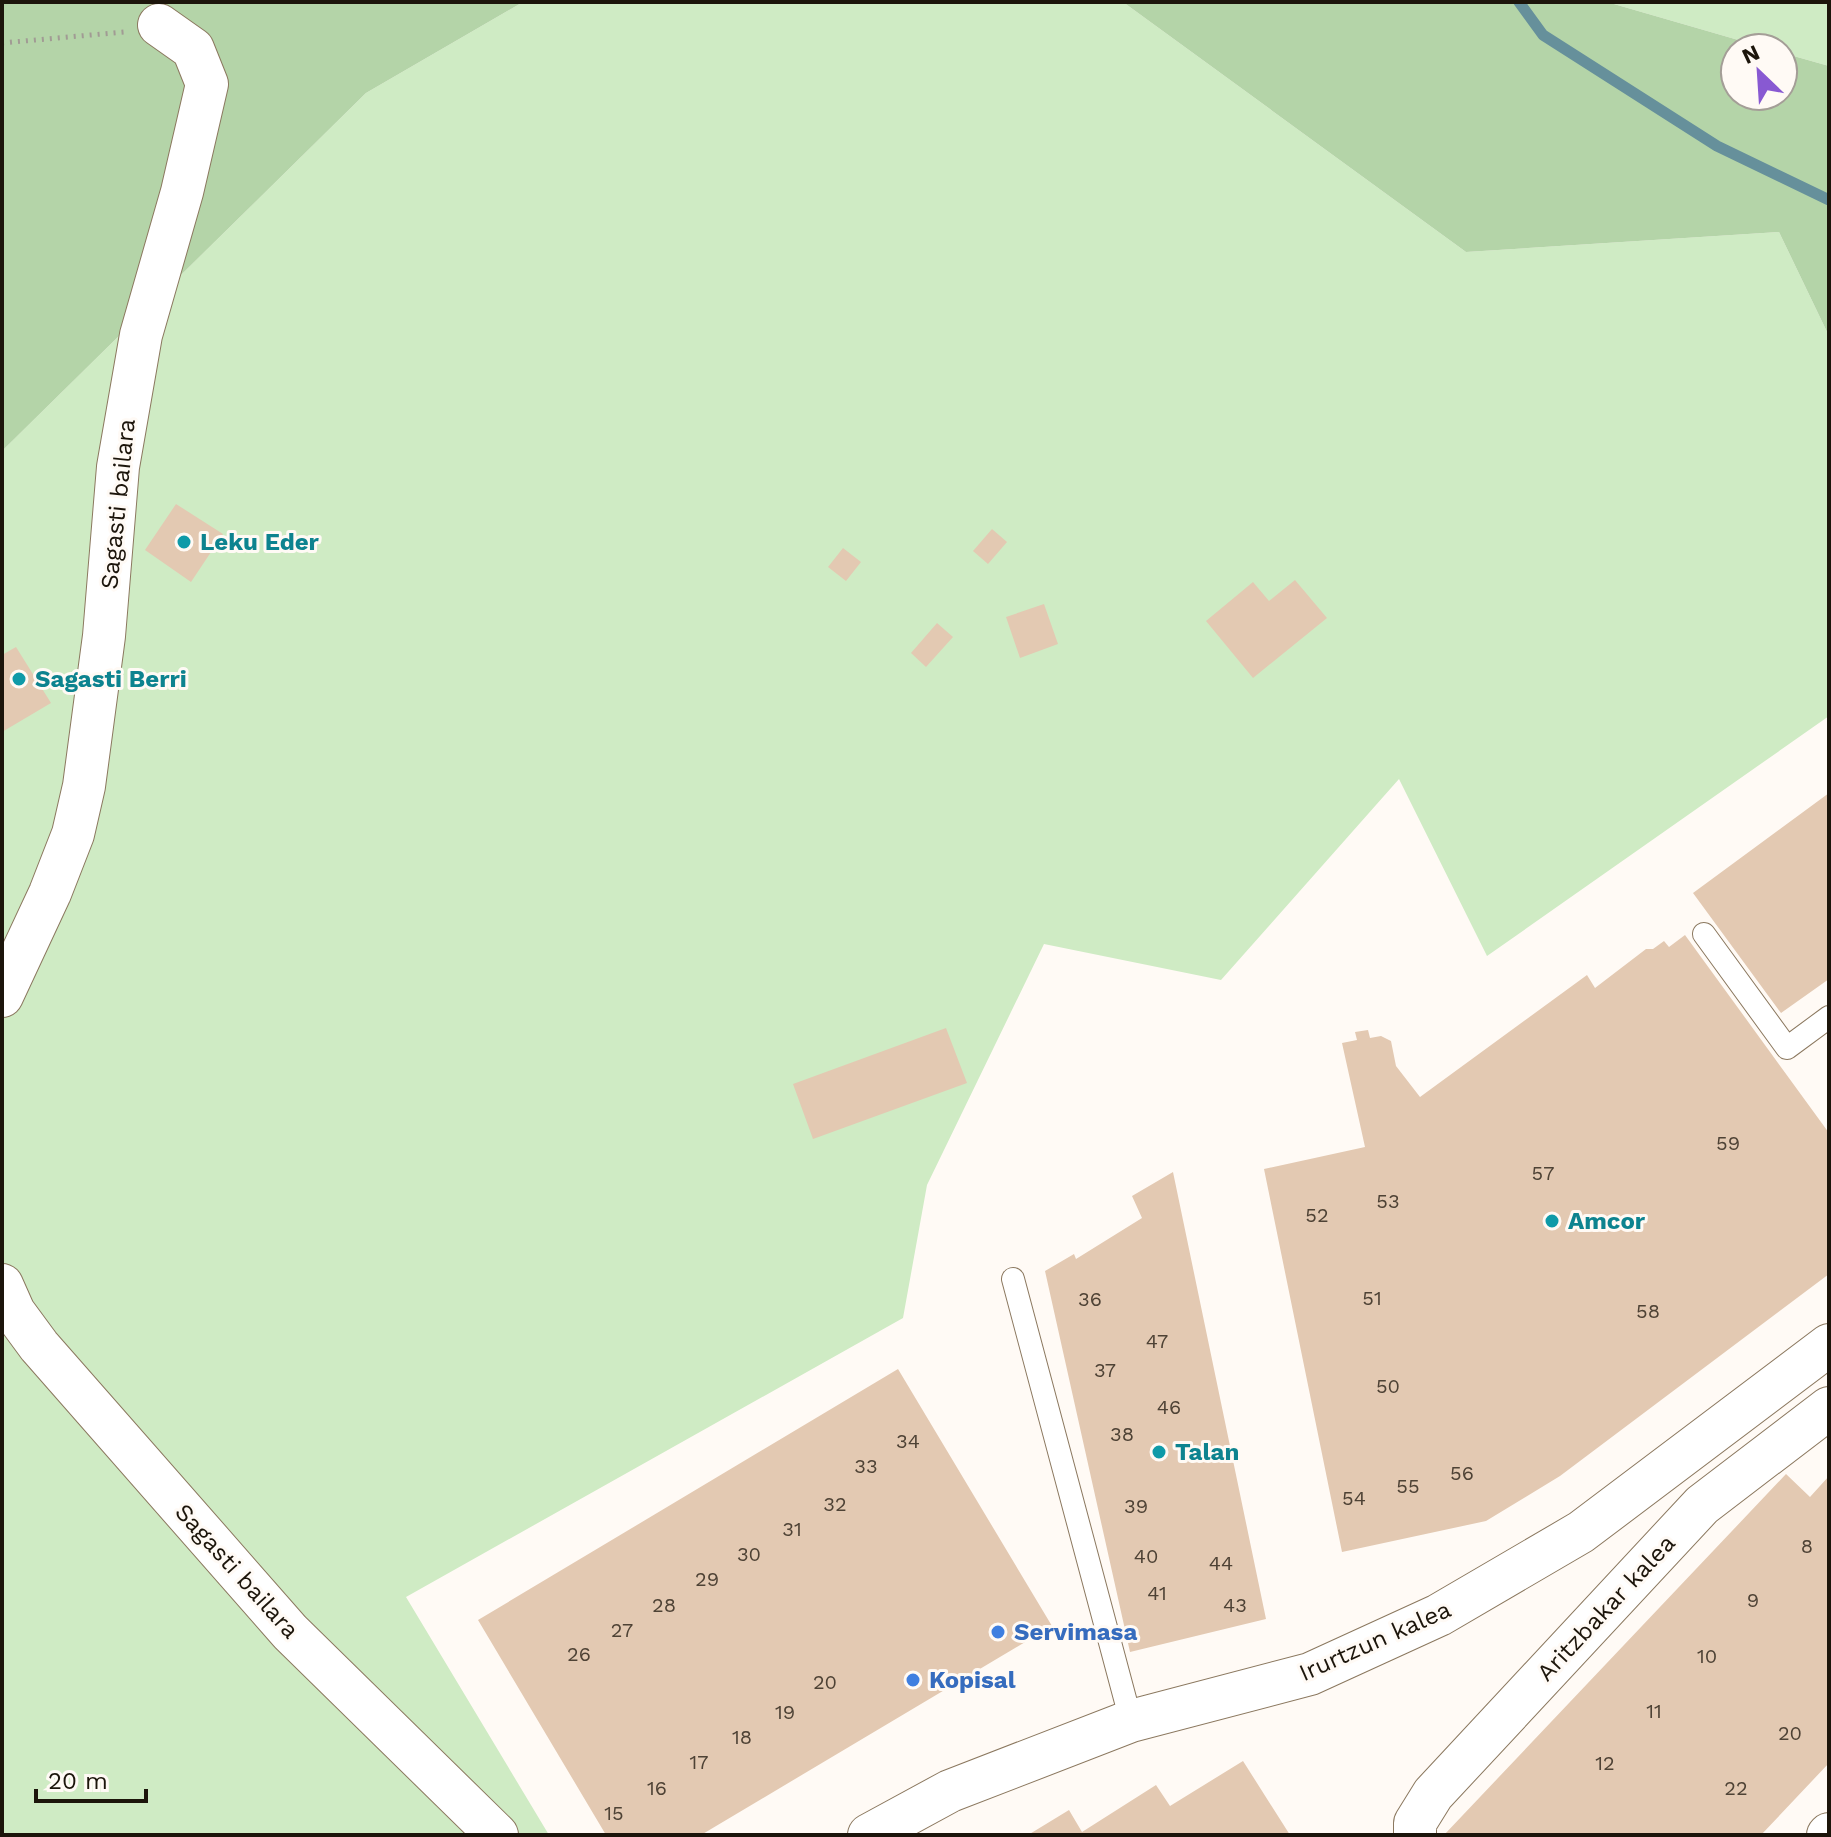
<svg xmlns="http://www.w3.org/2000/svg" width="1831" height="1837" font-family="'Work Sans',sans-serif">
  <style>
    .green { fill: #cfebc4 }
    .forest { fill: #b4d4a8 }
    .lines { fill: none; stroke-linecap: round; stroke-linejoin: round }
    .stream { stroke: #66909b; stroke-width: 11 }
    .building { fill: #e3c9b2 }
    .lane-casing { stroke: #8b785f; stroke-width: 24 }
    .street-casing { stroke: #8b785f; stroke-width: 44 }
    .path { stroke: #a19b94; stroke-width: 5; stroke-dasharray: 2 6; stroke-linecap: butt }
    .lane { stroke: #fff; stroke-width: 22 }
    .street { stroke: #fff; stroke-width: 42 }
    .culture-dot { fill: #0f9aa8; stroke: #fffaf5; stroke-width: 3 }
    .shop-dot { fill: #3f7fe0; stroke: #fffaf5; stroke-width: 3 }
    .labels { text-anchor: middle; stroke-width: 6; stroke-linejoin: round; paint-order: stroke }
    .number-label { font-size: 20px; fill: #4e4235 }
    .street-label { font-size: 24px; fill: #1c150b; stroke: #fffaf5 }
    .culture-label { font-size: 24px; font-weight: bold; fill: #0d838f; stroke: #fffaf5; text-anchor: start }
    .shop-label { font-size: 24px; font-weight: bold; fill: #366cbe; stroke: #fffaf5; text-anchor: start }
  </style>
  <rect width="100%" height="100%" fill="#fffaf5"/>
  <!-- green -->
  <path class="green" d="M523,2H1123L1466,252L1779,232L1829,336V716L1487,956L1399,779L1221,980L1044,944L927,1185L903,1318L406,1597L549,1835H2V451L366,93Z
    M1607,2H1829V66L1783,53V48H1766Z"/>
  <!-- forest -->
  <path class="forest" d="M2,2H523L366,93L2,451Z
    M1123,2H1607L1766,48H1735V96H1783V53L1829,66V336L1779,232L1466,252Z"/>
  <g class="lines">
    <!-- stream -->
    <path class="stream" d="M1519,2L1543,35L1717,146L1829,200"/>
  </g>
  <!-- building -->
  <path class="building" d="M176,504L223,534L191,582L145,550Z
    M992,529L1007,542L988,564L973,551Z
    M843,548L861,562L846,581L828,567Z
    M1295,580L1327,618L1253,678L1206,621L1253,582L1269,601Z
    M1044,604L1058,644L1020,658L1006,617Z
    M937,623L953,637L926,667L911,653Z
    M16,647L51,703L2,732V655Z
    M1829,793V979L1781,1013L1693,893Z
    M1685,935L1829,1133V1274L1560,1476L1486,1521L1342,1552L1264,1169L1365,1147L1342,1043L1357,1040L1355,1032L1368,1030L1370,1038L1381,1036L1391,1041L1396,1066L1420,1097L1587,975L1595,988L1646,949H1653L1664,941L1669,947Z
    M946,1028L967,1083L813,1139L793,1084Z
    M1173,1172L1266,1619L1130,1652L1045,1271L1074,1254L1076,1259L1142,1218L1132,1196Z
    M898,1369L1052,1626L701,1835H606L478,1620Z
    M1786,1474L1810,1497L1829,1476V1763L1761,1835H1444Z
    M1243,1761L1290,1835H1028L1069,1810L1082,1832L1156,1785L1170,1806Z"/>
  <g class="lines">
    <!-- lane casing -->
    <g class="lane-casing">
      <path id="lane" d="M1704,934L1787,1048L1829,1017
        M1013,1279L1131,1721"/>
    </g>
    <!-- street casing -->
    <g class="street-casing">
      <path id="street" d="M2,996L50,893L73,834L84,786L104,636L118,467L141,335L182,192L207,84L193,49L159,25
        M2,1285L14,1312L39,1346L290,1632L497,1835
        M869,1835L950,1791L1131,1721L1310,1674L1439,1615L1581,1532L1829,1345
        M1415,1835V1823L1433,1794L1702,1505L1829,1408
        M1828,1835L1829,1834"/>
    </g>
    <!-- path -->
    <path class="path" d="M2,43L124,32"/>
    <!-- lane -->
    <use href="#lane" class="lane"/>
    <!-- street -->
    <use href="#street" class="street"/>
  </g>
  <!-- markers -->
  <g class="culture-dot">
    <circle cx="184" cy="542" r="8"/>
    <circle cx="19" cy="679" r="8"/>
    <circle cx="1552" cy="1221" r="8"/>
    <circle cx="1159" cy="1452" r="8"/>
  </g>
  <g class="shop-dot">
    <circle cx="998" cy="1632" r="8"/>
    <circle cx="913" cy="1680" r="8"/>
  </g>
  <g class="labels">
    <!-- number labels -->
    <g class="number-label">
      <text x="1728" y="1150">59</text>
      <text x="1543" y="1180">57</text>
      <text x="1388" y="1208">53</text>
      <text x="1317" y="1222">52</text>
      <text x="1372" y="1305">51</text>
      <text x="1090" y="1306">36</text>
      <text x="1648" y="1318">58</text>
      <text x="1157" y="1348">47</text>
      <text x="1105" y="1377">37</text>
      <text x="1388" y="1393">50</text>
      <text x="1169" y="1414">46</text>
      <text x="1122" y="1441">38</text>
      <text x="908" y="1448">34</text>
      <text x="866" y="1473">33</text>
      <text x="1462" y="1480">56</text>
      <text x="1408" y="1493">55</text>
      <text x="1354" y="1505">54</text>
      <text x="835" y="1511">32</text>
      <text x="1136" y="1513">39</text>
      <text x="792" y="1536">31</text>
      <text x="1807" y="1553">8</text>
      <text x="749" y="1561">30</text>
      <text x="1146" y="1563">40</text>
      <text x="1221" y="1570">44</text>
      <text x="707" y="1586">29</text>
      <text x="1157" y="1600">41</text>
      <text x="1753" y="1607">9</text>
      <text x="664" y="1612">28</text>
      <text x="1235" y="1612">43</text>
      <text x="622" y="1637">27</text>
      <text x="579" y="1661">26</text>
      <text x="1707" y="1663">10</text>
      <text x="825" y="1689">20</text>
      <text x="1654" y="1718">11</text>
      <text x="785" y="1719">19</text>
      <text x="1790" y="1740">20</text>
      <text x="742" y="1744">18</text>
      <text x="699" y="1769">17</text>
      <text x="1605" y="1770">12</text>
      <text x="657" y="1795">16</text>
      <text x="1736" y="1795">22</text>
      <text x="614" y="1820">15</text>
    </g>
    <!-- street labels -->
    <g class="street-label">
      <text transform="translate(118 504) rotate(-84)" y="8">Sagasti bailara</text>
      <text transform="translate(237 1571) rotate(48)" y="8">Sagasti bailara</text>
      <text transform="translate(1606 1608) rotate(-47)" y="8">Aritzbakar kalea</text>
      <text transform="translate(1375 1641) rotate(-24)" y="8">Irurtzun kalea</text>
    </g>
    <!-- culture labels -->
    <g class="culture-label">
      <text x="200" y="550">Leku Eder</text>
      <text x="35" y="687">Sagasti Berri</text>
      <text x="1568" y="1229">Amcor</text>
      <text x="1175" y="1460">Talan</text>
    </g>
    <!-- shop labels -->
    <g class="shop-label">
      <text x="1014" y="1640">Servimasa</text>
      <text x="929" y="1688">Kopisal</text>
    </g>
  </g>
  <!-- border -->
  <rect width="1831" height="1837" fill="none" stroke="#1c150b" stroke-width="8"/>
  <!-- north arrow -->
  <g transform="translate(1759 72) rotate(335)"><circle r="38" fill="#fffaf5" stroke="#a49e97" stroke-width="2"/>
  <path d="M0-6L14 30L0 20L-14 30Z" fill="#8859d2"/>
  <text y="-12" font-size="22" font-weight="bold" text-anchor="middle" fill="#1c150b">N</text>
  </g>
  <!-- scale -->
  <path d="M36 1789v12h110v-12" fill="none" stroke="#1c150b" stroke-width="4"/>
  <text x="48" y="1789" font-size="24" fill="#1c150b" stroke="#fffaf5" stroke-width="6" paint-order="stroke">20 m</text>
</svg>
